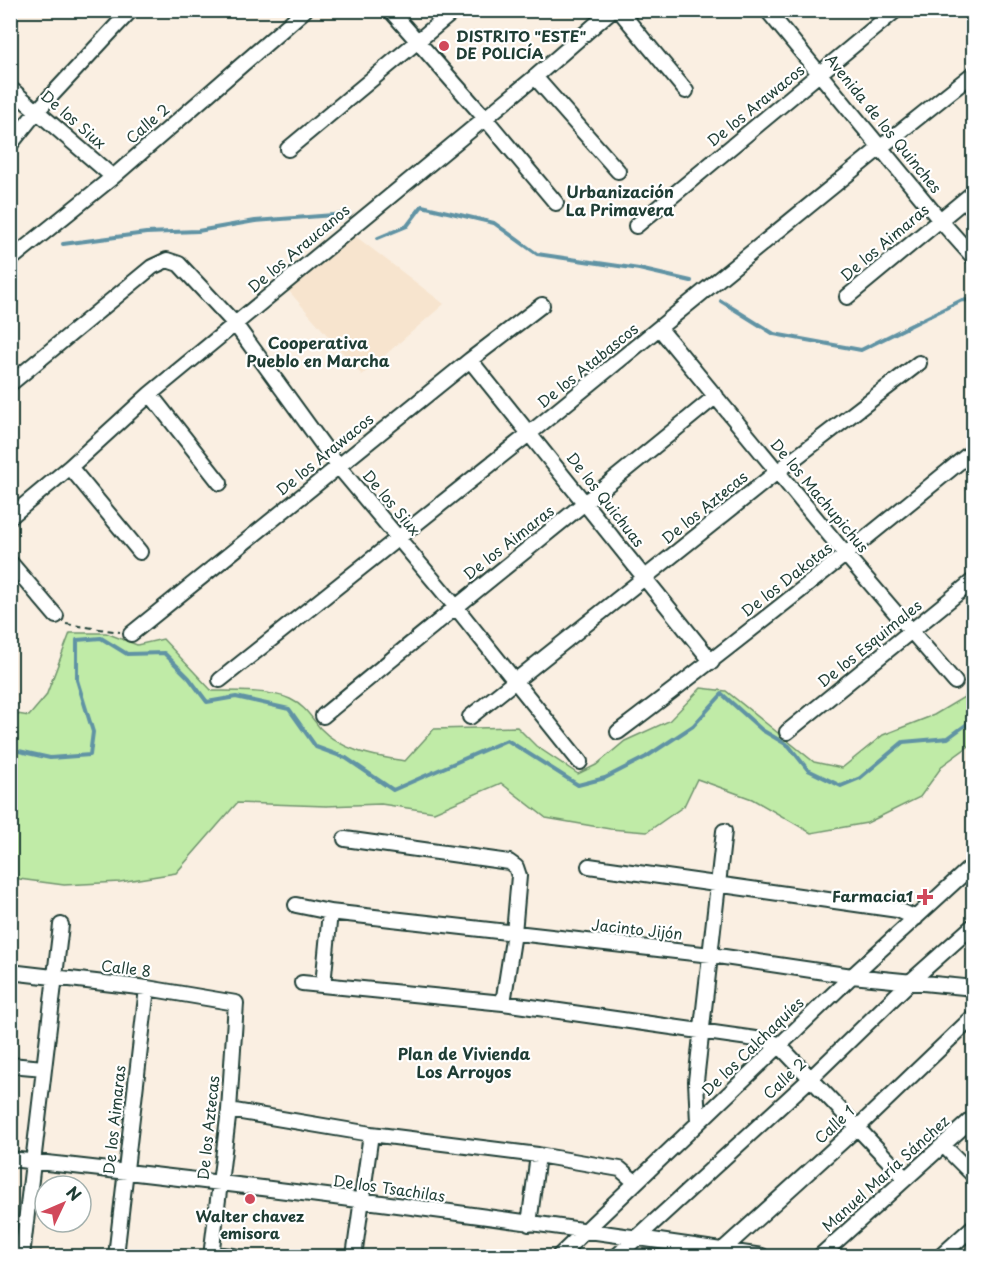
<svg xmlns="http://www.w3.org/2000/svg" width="984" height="1267" font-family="'Playpen Sans',sans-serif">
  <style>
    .built { fill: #f7e4ce }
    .green { fill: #c0eba7; stroke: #70946e; stroke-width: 1.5 }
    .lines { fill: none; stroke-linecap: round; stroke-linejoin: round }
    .stream { stroke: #6193a4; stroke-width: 4 }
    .minor-casing { stroke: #1f3d34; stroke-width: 18 }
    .path { stroke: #1f3d34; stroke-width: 2; stroke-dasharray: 6 4.5; stroke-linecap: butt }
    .minor { stroke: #fff; stroke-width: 14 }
    .poi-dot { fill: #d1495b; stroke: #fff; stroke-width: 2 }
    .labels { text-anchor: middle; stroke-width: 4.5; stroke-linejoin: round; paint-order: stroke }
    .poi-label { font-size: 15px; font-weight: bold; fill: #1f3d34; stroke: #fff; text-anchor: start }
    .street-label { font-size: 15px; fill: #1f3d34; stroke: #fff }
    .neighbourhood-label { font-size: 16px; font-weight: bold; fill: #1f3d34; stroke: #fff }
  </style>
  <rect width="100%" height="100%" fill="#faefe2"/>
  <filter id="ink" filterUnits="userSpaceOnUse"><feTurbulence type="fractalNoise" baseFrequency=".0167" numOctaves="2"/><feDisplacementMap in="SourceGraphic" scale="12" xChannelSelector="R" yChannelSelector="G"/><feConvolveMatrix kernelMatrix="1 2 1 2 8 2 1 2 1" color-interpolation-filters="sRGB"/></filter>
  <g filter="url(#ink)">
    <!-- built -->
    <path class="built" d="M354,235L444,304L362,375L288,290Z"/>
    <!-- green -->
    <path class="green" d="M70,633H106L137,645L163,639L212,691C233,691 271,690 290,699C305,706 310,716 320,728C343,752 374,756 405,761L434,729L517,727L536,746L578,774L596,765L625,741L669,721L701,688L726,691L814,762L842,768L883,735L934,715L966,696L973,688V743L943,765L920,797L867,823L811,833L752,799L697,779L684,806L647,832L610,829L546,818L501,783L434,812L381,804L326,806L237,803L176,873L120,882L64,885L19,879L11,867V713L29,716L46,696Z"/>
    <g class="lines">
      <!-- stream -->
      <path class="stream" d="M378,238L407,226L422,206L494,223L537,254L639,269L691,281
        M63,244L146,233L198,231L255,221L347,214
        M721,301L774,334L861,350L962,300L974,301
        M10,749L50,758L90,755L93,732L77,680V640L101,638L127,654L164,653L189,678L207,702L236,697L289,709L316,747L346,758L393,790L507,740L578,785L605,778L646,757L693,726L722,694L762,730L789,746L808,770L841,786L860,778L903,742L948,738L967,724L974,710"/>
      <!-- minor casing -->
      <g class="minor-casing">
        <path id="minor" d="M390,10L484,117L556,203
          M619,10L686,91
          M767,10L939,219L974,258
          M535,77L618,171
          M10,88L113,177
          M10,145L37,111L131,10
          M288,149L455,10
          M636,226L896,10
          M10,260L113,177L305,10
          M847,297L974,192
          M660,329L846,555L955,682
          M470,360L712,662
          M10,384L152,267L167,260L179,264L235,324L338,466L455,606L580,762
          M150,394L220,483
          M70,467L140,552
          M10,517L70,467L150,394L535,77L612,10
          M10,562L56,616
          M131,634L470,360L542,305
          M220,680L530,433L881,147L974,73
          M323,716C453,608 586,503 716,396
          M470,717L777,472L919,363
          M618,732C739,641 857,546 974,450
          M787,732L974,580
          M345,839L509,862L516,867L519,876L514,933L503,1003
          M589,866L898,910L916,918
          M296,905L330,912L711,955L852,976L974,988
          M10,972L147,988L236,1003L229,1110L211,1256
          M302,983L503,1003L770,1041L779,1045L905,1178
          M323,985L330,912
          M10,1065L44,1068
          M229,1110L371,1134L538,1155L620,1169L635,1182
          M698,1122L696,1081L724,831
          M943,1145L974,1176
          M10,1159C262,1186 513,1219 762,1256
          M529,1224L538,1155
          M211,1254L234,1256
          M718,1254L857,1128L974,1016
          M22,1256L61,925
          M116,1256L147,988
          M354,1256L371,1134
          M559,1256L852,976L974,864
          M617,1256L810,1079L910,982L974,925
          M820,1256L974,1117
          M941,1256L974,1226"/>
      </g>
      <!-- path -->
      <path class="path" d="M66,624L120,632"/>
      <!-- minor -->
      <use href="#minor" class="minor"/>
    </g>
  </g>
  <!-- markers -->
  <g class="poi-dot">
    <circle cx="444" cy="46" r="6"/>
    <path d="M922 888h6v6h6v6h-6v6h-6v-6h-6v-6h6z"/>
    <circle cx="250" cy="1199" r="6"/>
  </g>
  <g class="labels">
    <!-- poi labels -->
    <g class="poi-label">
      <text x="456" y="42">DISTRITO "ESTE"<tspan x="456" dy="17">DE POLICÍA</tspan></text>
      <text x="913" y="902" text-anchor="end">Farmacia1</text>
      <text x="250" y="1222" text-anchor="middle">Walter chavez<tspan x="250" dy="17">emisora</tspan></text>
    </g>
    <!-- street labels -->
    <g class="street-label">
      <text transform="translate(756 106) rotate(-39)" y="5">De los Arawacos</text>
      <text transform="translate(73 120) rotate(41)" y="5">De los Siux</text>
      <text transform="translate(148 124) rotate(-41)" y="5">Calle 2</text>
      <text transform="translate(883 124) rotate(51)" y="5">Avenida de los Quinches</text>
      <text transform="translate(885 243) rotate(-40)" y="5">De los Aimaras</text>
      <text transform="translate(299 249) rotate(-40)" y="5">De los Araucanos</text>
      <text transform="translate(588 366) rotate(-39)" y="5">De los Atabascos</text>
      <text transform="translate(325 455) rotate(-39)" y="5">De los Arawacos</text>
      <text transform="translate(819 496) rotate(50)" y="5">De los Machupichus</text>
      <text transform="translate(605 500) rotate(52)" y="5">De los Quichuas</text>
      <text transform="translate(391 503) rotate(50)" y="5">De los Siux</text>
      <text transform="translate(705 508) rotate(-39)" y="5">De los Aztecas</text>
      <text transform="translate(509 543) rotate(-38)" y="5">De los Aimaras</text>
      <text transform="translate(787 580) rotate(-38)" y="5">De los Dakotas</text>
      <text transform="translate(870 644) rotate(-39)" y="5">De los Esquimales</text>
      <text transform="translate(637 930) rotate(6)" y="5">Jacinto Jijón</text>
      <text transform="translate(126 969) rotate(7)" y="5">Calle 8</text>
      <text transform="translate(753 1047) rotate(-44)" y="5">De los Calchaquíes</text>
      <text transform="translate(785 1079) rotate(-43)" y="5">Calle 2</text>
      <text transform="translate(115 1120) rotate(-84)" y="5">De los Aimaras</text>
      <text transform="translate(835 1125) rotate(-43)" y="5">Calle 1</text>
      <text transform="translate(209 1128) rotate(-84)" y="5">De los Aztecas</text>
      <text transform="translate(886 1174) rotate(-42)" y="5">Manuel María Sánchez</text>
      <text transform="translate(389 1189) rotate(8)" y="5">De los Tsachilas</text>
    </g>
    <!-- neighbourhood labels -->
    <g class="neighbourhood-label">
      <text x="620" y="198">Urbanización<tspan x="620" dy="18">La Primavera</tspan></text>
      <text x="318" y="349">Cooperativa<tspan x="318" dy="18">Pueblo en Marcha</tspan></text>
      <text x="464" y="1060">Plan de Vivienda<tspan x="464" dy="18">Los Arroyos</tspan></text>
    </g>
  </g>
  <!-- margin -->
  <rect width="984" height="1267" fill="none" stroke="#fff" stroke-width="36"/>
  <rect x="18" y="18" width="948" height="1231" fill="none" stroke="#1f3d34" stroke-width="2" filter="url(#ink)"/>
  <!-- north arrow -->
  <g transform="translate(63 1204) rotate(46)"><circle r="28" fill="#ffffff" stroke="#a5b1ae" stroke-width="1.5"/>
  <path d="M0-4.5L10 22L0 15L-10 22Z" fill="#d1495b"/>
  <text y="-9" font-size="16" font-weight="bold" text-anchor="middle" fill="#1f3d34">N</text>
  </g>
</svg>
